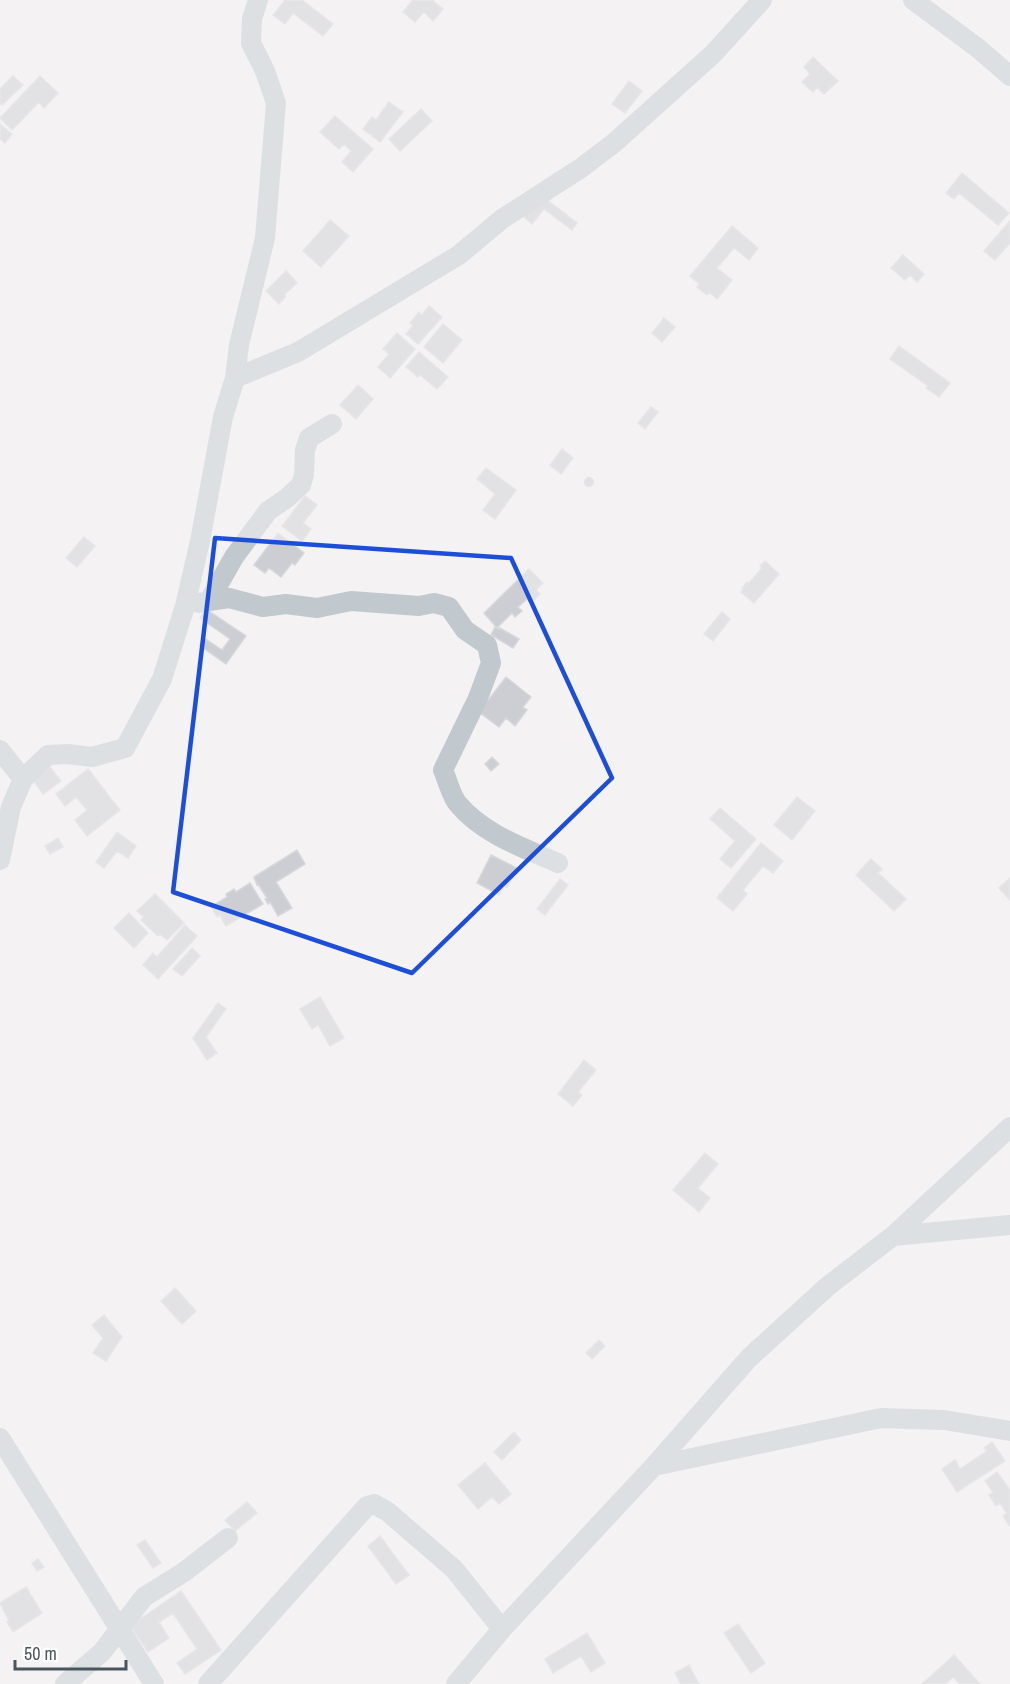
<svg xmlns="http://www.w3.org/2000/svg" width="1010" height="1684" font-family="'Archivo Narrow',sans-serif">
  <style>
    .building { fill: #ccced4; stroke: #d6d8dc; stroke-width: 1.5 }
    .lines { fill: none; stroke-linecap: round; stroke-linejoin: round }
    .minor { stroke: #c1c9cf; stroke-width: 20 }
    .marked { fill: none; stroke: #1d4ed8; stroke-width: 4.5; stroke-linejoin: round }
  </style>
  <rect width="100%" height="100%" fill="#f4f2f2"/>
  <!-- building -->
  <path class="building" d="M285,0H302L333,24L323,36L293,13L285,24L273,15Z
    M413,0H432L443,9L433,21L424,12L415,22L403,12Z
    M813,57L838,81L824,94L817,87L813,92L802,82L810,74L804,67Z
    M13,76L23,85L2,105L0,103V89Z
    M40,76L58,93L44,108L39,102L12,130L0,118Z
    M629,81L642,91L625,113L612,104Z
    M389,102L403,112L380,142L363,129L372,117L376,120Z
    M421,109L432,121L400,151L389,139Z
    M335,116L373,149L353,172L342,162L351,151L344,144L339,149L320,132Z
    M0,124L12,134L5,143L0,139Z
    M962,173L1009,213L998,225L959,193L954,199L946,193Z
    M541,195L577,223L572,230L544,209L532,224L524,217Z
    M330,220L349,236L321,267L303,251Z
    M1010,221V243L995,260L984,251Z
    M732,226L758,248L749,260L734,248L717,268L732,280L717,299L709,292L707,295L697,287L699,284L690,276Z
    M903,255L924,274L917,282L910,275L905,280L891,268Z
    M286,271L297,283L284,295L286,296L279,304L266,291Z
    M429,306L442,317L418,344L406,334L413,326L410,323L419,312L422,315Z
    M664,318L675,327L662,342L652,333Z
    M443,324L462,340L443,363L424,347Z
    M397,333L415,349L390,378L378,367L389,354L383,349Z
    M899,346L950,383L939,397L926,388L928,386L890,359Z
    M419,352L448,377L437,389L420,375L418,377L406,367Z
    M358,385L373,399L356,419L340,405Z
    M651,407L658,412L645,429L638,423Z
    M562,449L573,458L561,474L550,465Z
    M486,468L516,490L495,519L483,510L495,494L477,479Z
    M584.5 482a4.5 4.5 0 1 1 9 0a4.5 4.5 0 1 1-9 0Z
    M305,496L317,505L303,523L311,529L302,541L282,526Z
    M278,533L304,553L295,565L292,563L281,577L269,568L265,573L254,565Z
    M84,537L95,546L77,567L66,558Z
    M765,561L779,574L754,603L741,592L743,589L742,588L747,582L748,584L762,568L760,566Z
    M529,569L543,583L536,590L540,594L531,603L527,599L518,607L522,611L515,617L512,613L497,628L484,613Z
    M206,609L246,636L226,664L199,645L204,638L222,650L230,639L200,618Z
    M722,612L730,619L713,641L704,634Z
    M495,627L499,629L500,628L519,639L513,648L491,635Z
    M506,677L531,697L523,707L527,710L515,726L506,718L499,727L479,712Z
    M492,757L499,764L491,771L485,764Z
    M50,767L61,781L43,794L33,780Z
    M88,769L120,810L87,836L75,820L87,810L76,797L65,806L56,794Z
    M797,797L815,811L792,840L774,825Z
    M720,808L756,839L731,868L720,859L735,841L710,819Z
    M117,832L136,846L128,858L117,851L104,868L96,862Z
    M58,838L63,847L50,854L45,846Z
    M761,843L783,861L773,873L763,866L743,890L747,894L733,911L717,898Z
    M297,850L305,864L276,882L292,908L278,916L270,902L268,904L265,899L267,898L258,884L257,885L254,877Z
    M491,855L517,868L507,888L504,886L499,895L477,883Z
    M871,859L882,869L878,873L906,899L894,911L856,875Z
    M1010,878V900L999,888Z
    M560,879L568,885L545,915L537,909Z
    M250,883L263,904L226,926L220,915L217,917L211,907L227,897L226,894L234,889L236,892Z
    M155,894L184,923L167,940L160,934L158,936L141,920L144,917L137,911Z
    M129,913L148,933L134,948L114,928Z
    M185,925L197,936L158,979L143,965L153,953L157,957Z
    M192,948L200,956L182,976L173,969Z
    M320,997L344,1038L330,1046L318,1025L312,1029L300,1009Z
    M218,1003L226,1009L206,1037L217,1053L207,1060L193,1038Z
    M584,1060L596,1070L578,1092L582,1095L573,1106L558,1094Z
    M705,1153L718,1164L698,1188L710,1198L699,1212L673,1190Z
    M175,1288L196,1311L182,1324L161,1301Z
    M104,1315L122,1337L106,1361L93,1353L103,1338L92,1325Z
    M599,1340L605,1346L592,1359L586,1353Z
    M514,1432L521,1440L502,1460L494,1452Z
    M992,1442L1005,1461L957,1492L942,1469L955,1460L960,1469L987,1451L984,1448Z
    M485,1463L511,1494L499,1504L492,1497L478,1509L458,1485Z
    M997,1472L1010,1490V1526L1003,1516L1007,1513L1000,1503L996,1506L989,1495L993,1492L985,1481Z
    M247,1502L257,1513L235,1531L225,1520Z
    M380,1536L409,1575L396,1584L368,1546Z
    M145,1540L161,1563L153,1568L137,1545Z
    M38,1559L44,1567L37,1571L32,1563Z
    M26,1587L42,1613L13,1632L7,1622L9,1621L0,1603Z
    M181,1591L221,1650L185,1674L177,1663L197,1649L173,1613L159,1622L169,1638L148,1652L130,1626Z
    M738,1624L765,1663L751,1673L724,1633Z
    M587,1633L605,1663L591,1672L581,1656L553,1673L545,1659Z
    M954,1655L980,1684H960L953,1677L945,1684H922Z
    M689,1665L699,1684H681L675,1673Z"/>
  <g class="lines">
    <!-- minor -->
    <path class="minor" d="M913,0L979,49L1010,76
      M235,378L298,352L459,255L502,219L581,168L614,143L713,54L762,0
      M209,601L229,598L263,607L286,604L317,608L351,601L419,606L434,603L449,607L465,630L487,645L491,663L478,698L443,770C448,781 451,796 458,804C483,834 524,848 558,863
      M199,603L209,601L234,557L268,511L287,498L301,485L304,475L305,450L309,438L332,424
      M0,750L23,779
      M0,860L11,807L23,779L48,755L68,754L92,757L125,748L162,679L185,606L200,541L223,417L235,378L239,345L265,238L276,103L265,71L251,43L252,19L258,0
      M893,1236L1010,1225
      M0,1438L154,1684
      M654,1466L881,1418L944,1420L1010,1431
      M65,1684L102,1652L144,1597L184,1572L228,1538
      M208,1684L367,1506L374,1504L388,1512L454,1569L502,1629
      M456,1684L502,1629L654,1466L749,1358L828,1286L893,1236L1010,1127"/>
  </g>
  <!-- marked area -->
  <path d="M0 0H1010V1684H0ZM215,538L511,558L612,778L412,973L173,892Z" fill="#f4f2f2" fill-opacity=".55" fill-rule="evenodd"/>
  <path class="marked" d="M215,538L511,558L612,778L412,973L173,892Z"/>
  <!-- scale -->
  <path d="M15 1660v9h111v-9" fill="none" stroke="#4b555e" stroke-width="3"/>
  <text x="24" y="1660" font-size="18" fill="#4b555e" stroke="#ffffff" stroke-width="4.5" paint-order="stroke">50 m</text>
</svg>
